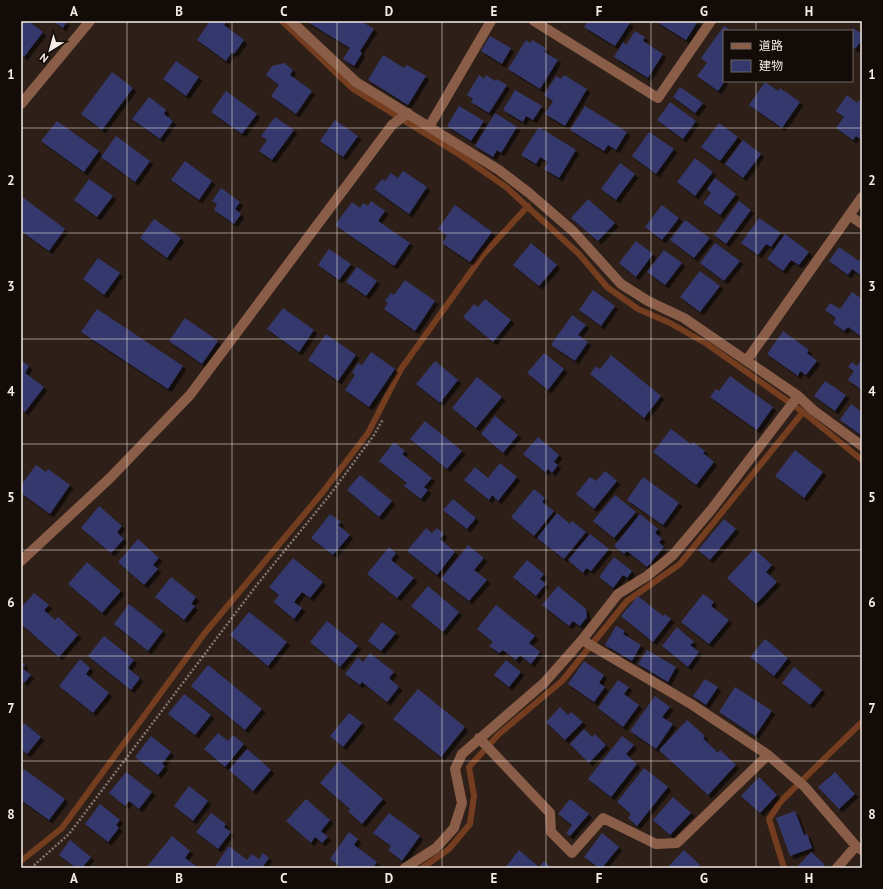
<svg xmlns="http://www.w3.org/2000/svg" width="883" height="889" font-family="'PT Sans','Noto Sans JP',sans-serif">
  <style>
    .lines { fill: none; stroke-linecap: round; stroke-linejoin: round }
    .stream { stroke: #753d1f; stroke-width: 6 }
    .building { fill: #35386d; filter: url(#shadow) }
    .path { stroke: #827670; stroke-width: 2.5; stroke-dasharray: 2 2; stroke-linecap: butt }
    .minor { stroke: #895d47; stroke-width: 10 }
    .grid { fill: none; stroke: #f5ebe6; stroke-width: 1; stroke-opacity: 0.55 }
    .neatline { fill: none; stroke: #f5ebe6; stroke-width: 1.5 }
    .grid-label { font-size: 13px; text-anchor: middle; font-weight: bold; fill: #f5ebe6 }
  </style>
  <defs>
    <filter id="shadow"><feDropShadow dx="3.5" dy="3.5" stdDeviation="0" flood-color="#0009"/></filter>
  </defs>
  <rect width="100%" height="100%" fill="#2e2019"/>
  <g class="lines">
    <!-- stream -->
    <path class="stream" d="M282,21L353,89L460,155L506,187L579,254L607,287L638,309L670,323L707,344L803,412L862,460
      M21,861L62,828L204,634L322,493L368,433L401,369L482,256L528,206
      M422,868L449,849L470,824L474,796L469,767L499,734L562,681L627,601L680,564L803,412
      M784,868L769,819L781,801L862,722"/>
  </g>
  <!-- building -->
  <path class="building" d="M21,21H28L43,32L24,57L21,55Z
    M53,21H67L63,28Z
    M210,21H225L226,22L224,25L244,40L234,54L232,52L226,61L197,40Z
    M306,21H361L374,29L360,51L362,53L354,66L343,59L350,48Z
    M588,21H627L630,23L615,46L584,27Z
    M655,21H698L686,40Z
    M724,26L732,31H724V82L718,91L697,76L707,63L701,58Z
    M853,28L862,34V40L855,49L852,47L851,31Z
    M635,31L645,37L643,41L663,54L648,78L614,57L623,42L626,45Z
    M490,36L511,48L502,64L481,51Z
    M526,40L530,43L532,40L546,48L544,52L558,60L540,89L508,69Z
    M383,55L404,68L407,65L426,76L408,105L368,80Z
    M176,61L199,77L186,96L163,79Z
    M284,63L293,70L290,75L312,91L296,114L271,96L279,85L266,75L272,66Z
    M112,72L133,88L102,130L81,114Z
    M479,75L484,79L486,75L495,81L497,79L507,85L489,113L471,102L473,99L467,95Z
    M564,75L587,89L565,126L545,114L553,101L544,95L556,76L561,79Z
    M765,82L778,91L780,88L800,102L782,128L749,105Z
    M680,87L703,103L695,113L673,97Z
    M515,90L542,106L533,120L526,116L523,122L503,110Z
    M226,91L257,114L242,134L211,112Z
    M847,95L857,103L859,100L862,102V140L856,136L853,140L836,128L844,117L836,111Z
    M149,97L166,110L164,114L173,121L160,139L132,119Z
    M670,102L696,121L683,139L657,120Z
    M459,106L484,121L471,141L447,126Z
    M585,106L627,132L616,150L608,145L604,151L570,130Z
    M495,113L517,127L501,153L497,150L493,157L475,146Z
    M275,117L294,130L272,160L259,151L267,140L261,136Z
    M335,120L358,136L343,157L320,141Z
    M57,121L99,151L84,172L41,141Z
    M719,123L738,137L720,161L701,147Z
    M539,127L576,150L559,178L544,169L548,162L540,157L536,164L521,155Z
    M649,132L674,149L656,174L632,156Z
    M116,136L150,161L135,182L101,157Z
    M743,140L761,154L743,178L725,164Z
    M695,158L713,172L695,196L677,182Z
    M185,161L212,181L199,200L171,180Z
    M620,163L635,174L616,200L601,189Z
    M403,171L427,187L409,214L374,189L382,179L385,181L391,173L398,178Z
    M715,178L736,194L720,215L703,203L711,193L707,189Z
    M89,179L113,196L97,217L74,200Z
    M221,188L240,202L235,209L241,214L234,224L214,210L217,204L212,201Z
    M21,196L65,229L49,251L21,231Z
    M588,199L615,223L598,241L571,218Z
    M371,201L385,211L378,221L410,243L394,266L335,225L352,202L360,208L363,203L368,206Z
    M739,201L751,210L726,244L714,235Z
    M455,205L492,232L470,262L442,243L447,236L438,229Z
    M662,205L679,218L662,240L645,227Z
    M759,218L781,233L771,247L766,244L758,255L741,243Z
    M154,219L181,238L167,258L140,238Z
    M685,220L710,238L694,258L670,240Z
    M785,234L809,252L799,265L791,260L783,271L767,259Z
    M636,241L653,254L636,277L619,263Z
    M531,243L557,265L539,286L513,265Z
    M715,243L740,261L724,281L700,263Z
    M839,247L859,261L862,257V276L852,269L848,275L829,261Z
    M329,249L351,264L339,280L318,265Z
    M664,250L682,263L665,285L647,272Z
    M98,258L120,273L104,295L83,279Z
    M357,267L377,281L366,296L346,282Z
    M700,271L720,286L700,312L680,297Z
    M405,280L435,301L415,331L384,309L388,303L385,301L391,293L394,295Z
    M593,290L615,306L601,326L579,310Z
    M852,292L862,299V337L848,327L844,331L833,323L836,318L825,310L830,303L840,309Z
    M485,299L511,320L493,342L463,317L474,304L478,307Z
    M283,308L314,330L299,352L267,329Z
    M97,309L183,366L168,389L81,332Z
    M572,315L586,325L578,335L588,342L575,361L551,345Z
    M185,318L218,341L202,364L169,341Z
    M783,331L809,350L807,353L817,361L806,375L800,371L798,376L767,354Z
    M326,334L356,355L338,381L308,360Z
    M371,352L395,369L369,407L345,390L355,375L352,372L358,363L362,365Z
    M544,353L564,369L548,390L527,373Z
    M611,355L661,396L644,418L590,374L596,366L600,369Z
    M21,360L29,366L25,373L44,387L25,412L21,409Z
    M862,360V390L848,380L854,371L848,367L852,362L857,366Z
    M435,361L458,380L440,403L416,384Z
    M730,376L773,407L757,430L710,397L716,389L719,391Z
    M477,377L502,397L476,428L452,408Z
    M825,381L846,395L835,411L814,396Z
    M851,404L862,412L861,435L840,420Z
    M495,416L518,435L503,453L481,434Z
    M425,421L462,451L447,469L410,439Z
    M671,429L691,444L693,442L705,451L703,453L714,462L696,485L653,452Z
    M538,437L559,455L554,462L558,465L552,473L548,469L545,472L523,454Z
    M394,442L405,451L402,454L432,478L424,487L428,490L421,499L404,486L407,483L379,461Z
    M795,450L823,472L804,498L775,476Z
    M500,463L517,477L498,501L492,495L489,500L464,480L475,467L488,478Z
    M36,465L46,472L48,469L70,485L50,514L21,493V485Z
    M605,471L617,481L594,509L576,494L590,477L596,481Z
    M360,475L392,501L379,517L347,490Z
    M643,477L679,503L663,525L627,500Z
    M534,489L545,498L542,502L554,511L534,536L511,517Z
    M615,495L636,512L614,538L593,521Z
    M453,499L476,518L467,529L443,510Z
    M99,506L122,526L117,532L124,539L111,553L81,528Z
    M557,513L570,524L572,521L586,532L564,559L537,538Z
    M330,514L341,522L338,525L350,535L333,555L311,538Z
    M640,514L658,529L655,533L662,539L659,542L664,547L647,567L627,551L624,554L614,546Z
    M724,519L736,529L710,560L698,550Z
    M426,528L432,533L437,528L444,534L440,539L455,552L437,575L407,551Z
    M590,534L609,549L591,571L586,568L583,573L568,560Z
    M138,539L159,558L153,565L158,569L144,585L118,562Z
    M468,545L484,558L474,570L487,580L469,601L441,579Z
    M389,547L396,553L391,560L414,578L397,598L367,574Z
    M754,549L772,565L766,572L777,582L756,604L727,578Z
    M614,557L632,571L627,578L623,575L613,588L599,577Z
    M293,558L323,582L310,598L302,592L294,602L302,608L294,619L274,602L279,595L269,587Z
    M527,560L544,574L540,579L546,584L536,596L513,577Z
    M87,562L121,591L102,613L68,584Z
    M171,577L196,597L191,604L195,606L184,620L155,597Z
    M428,586L459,612L443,632L411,606Z
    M558,586L586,609L587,617L580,626L573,621L569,626L542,605Z
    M34,593L49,605L44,610L55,620L58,617L78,635L59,657L21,624V608Z
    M703,594L714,602L711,606L729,620L709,644L681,622Z
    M638,596L663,616L665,614L671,619L653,642L621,616Z
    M129,604L163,631L148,651L114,624Z
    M496,605L535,636L529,643L540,652L531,664L520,655L516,660L503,650L499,653L489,646L493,642L477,629Z
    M249,612L287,642L268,666L230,635Z
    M327,621L358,646L340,667L310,642Z
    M382,622L396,633L381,651L368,641Z
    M616,626L625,631L623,634L641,645L632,661L605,645Z
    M677,627L694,642L690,645L699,652L688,667L662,646Z
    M104,636L134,660L128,668L140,678L131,690L88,656Z
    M765,639L788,658L774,676L750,657Z
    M647,650L676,667L668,682L638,664Z
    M370,653L394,672L389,678L399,687L387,702L362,682L360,685L345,674L358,657L363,662Z
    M80,659L90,668L86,674L109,693L93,713L59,686Z
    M506,660L521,672L509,687L494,675Z
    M21,661L25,665L22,668L31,675L24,683L21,680Z
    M584,661L604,675L599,683L605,687L594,702L568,684Z
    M208,665L262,709L245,730L191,686Z
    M794,667L822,690L810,705L782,683Z
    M705,679L718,687L706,705L693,696Z
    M618,680L629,687L624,694L639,705L623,727L598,708Z
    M735,687L772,711L755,736L719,712Z
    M418,689L465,727L441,757L393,719Z
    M184,694L211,715L195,735L168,714Z
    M655,696L670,707L662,717L673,724L656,749L630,731Z
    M560,707L568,715L571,712L583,722L565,740L546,722Z
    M349,713L362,723L343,747L330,736Z
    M687,720L705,736L703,738L718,753L720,750L736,765L708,795L659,750Z
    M24,723L41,737L27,754L21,749V726Z
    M584,729L592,737L595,734L606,745L589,763L570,744Z
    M218,733L228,741L233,735L244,744L225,767L204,749Z
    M151,736L171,752L162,764L165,766L158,775L135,757Z
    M622,736L634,745L626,754L637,764L611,797L588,779Z
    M247,749L271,770L253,791L229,770Z
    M339,761L383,799L362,824L348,811L350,809L320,783Z
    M644,768L668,787L637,826L628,818L631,814L617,802Z
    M24,769L65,799L49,820L21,800V773Z
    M126,772L152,792L139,809L129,801L125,806L109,793Z
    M835,772L855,794L839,809L818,787Z
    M759,777L777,795L760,813L741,796Z
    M189,786L208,801L193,821L174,806Z
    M673,797L691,813L670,835L653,820Z
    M306,799L330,820L321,831L328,837L322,843L315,837L311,843L286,821Z
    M570,799L589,814L570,836L566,833L572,825L558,814Z
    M100,804L120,820L116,825L119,828L108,842L85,824Z
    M795,811L804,835L807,834L812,848L790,856L776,818Z
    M211,813L226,824L224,827L231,832L218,849L196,832Z
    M389,813L420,836L402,861L388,850L391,846L373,833Z
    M349,832L358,839L354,845L377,862L373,868H342L330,859Z
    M602,833L619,847L602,868H599L584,857Z
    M172,836L190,851L185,858L199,868H146Z
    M70,840L91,857L82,868H76L59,855Z
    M229,846L247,860L252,854L259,859L263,853L269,858L262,868H214Z
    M519,850L539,867L544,861L552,868H505Z
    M684,850L700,865L697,868H667Z
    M811,852L825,865L822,868H796Z"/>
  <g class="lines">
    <!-- path -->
    <path class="path" d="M31,868L69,834L256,586L329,496L374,435L383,419"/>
    <!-- minor -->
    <path class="minor" d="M291,21L356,82L499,170L529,193L573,231L621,284L648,301L684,318L798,396L813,410L862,446
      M534,21L658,98L711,21
      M21,104L90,21
      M429,127L491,21
      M849,215L862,224
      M747,360L862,197
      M21,561L110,478L190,395L392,125L408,113
      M582,640L691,704L768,755L805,787L856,846L862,850
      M479,738L550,813L551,832L572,853L603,818L656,844L677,843L768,755
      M405,868L436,848L454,828L462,803L455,769L462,754L544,683L582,640L618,594L647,576L673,555L711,510L798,396
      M837,868L856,846"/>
  </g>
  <!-- grid -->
  <path class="grid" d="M127,21V868M232,21V868M337,21V868M442,21V868M546,21V868M651,21V868M756,21V31M756,81V868M21,128H862M21,233H862M21,339H862M21,444H862M21,550H862M21,656H862M21,761H862"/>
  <!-- border -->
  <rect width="883" height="889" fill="none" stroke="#120b08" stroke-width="44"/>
  <!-- legend -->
  <rect x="723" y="30" width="130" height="52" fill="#120b08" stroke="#6d6561"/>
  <rect x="731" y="43" width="20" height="6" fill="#895d47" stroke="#6d6561"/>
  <text x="759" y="50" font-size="12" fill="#f5ebe6">道路</text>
  <rect x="731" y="60" width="20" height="12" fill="#35386d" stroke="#6d6561"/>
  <text x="759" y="70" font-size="12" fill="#f5ebe6">建物</text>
  <!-- north arrow -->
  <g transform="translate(50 50) rotate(217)" stroke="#120b08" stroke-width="3" paint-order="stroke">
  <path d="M0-3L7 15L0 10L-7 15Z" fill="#f5ebe6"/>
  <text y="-6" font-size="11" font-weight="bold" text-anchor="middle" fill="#f5ebe6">N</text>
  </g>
  <rect x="22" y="22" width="839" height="845" class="neatline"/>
  <g class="grid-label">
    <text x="74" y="16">A</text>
    <text x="179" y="16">B</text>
    <text x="284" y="16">C</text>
    <text x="389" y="16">D</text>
    <text x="494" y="16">E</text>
    <text x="599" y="16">F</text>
    <text x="704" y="16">G</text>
    <text x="809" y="16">H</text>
    <text x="11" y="79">1</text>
    <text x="872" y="79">1</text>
    <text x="11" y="185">2</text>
    <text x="872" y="185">2</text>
    <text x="11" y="291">3</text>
    <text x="872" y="291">3</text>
    <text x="11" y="396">4</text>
    <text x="872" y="396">4</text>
    <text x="11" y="502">5</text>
    <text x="872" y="502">5</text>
    <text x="11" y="607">6</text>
    <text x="872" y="607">6</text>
    <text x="11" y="713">7</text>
    <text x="872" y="713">7</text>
    <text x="11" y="819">8</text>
    <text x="872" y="819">8</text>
    <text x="74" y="883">A</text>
    <text x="179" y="883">B</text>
    <text x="284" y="883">C</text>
    <text x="389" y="883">D</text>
    <text x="494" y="883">E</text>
    <text x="599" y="883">F</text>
    <text x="704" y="883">G</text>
    <text x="809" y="883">H</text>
  </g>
</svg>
